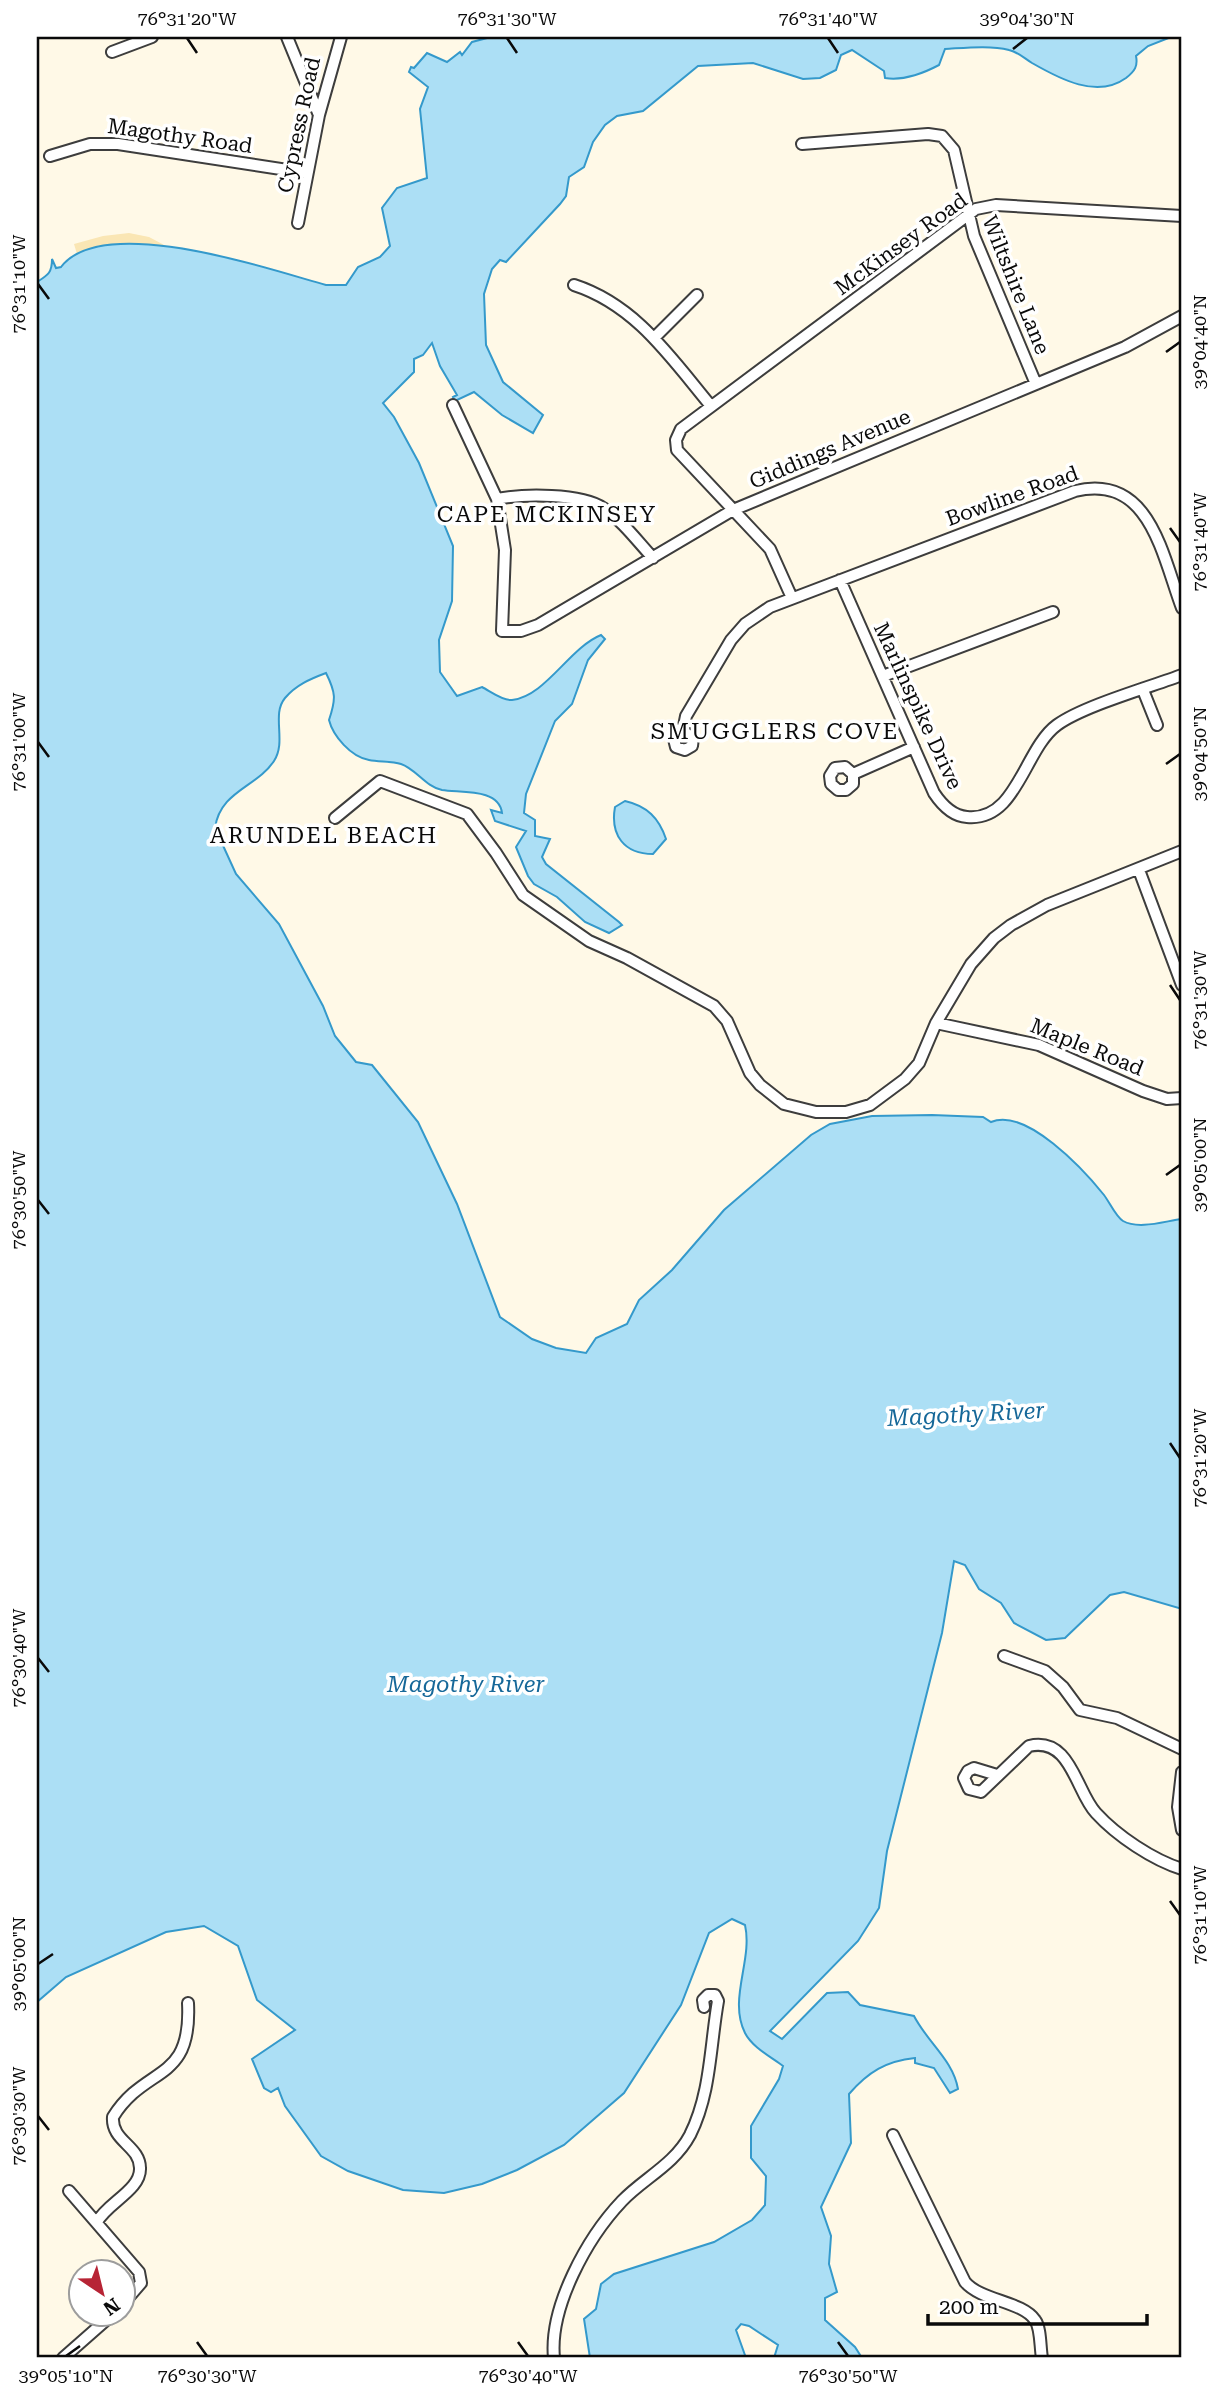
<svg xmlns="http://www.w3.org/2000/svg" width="1219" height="2395" font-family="'Roboto Serif',serif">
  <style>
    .sand { fill: #fae6b4 }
    .water { fill: #acdff5; stroke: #3499cb; stroke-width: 2 }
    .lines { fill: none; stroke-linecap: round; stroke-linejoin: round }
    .minor-casing { stroke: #3d3d3d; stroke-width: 14 }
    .minor { stroke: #fff; stroke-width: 10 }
    .ticks { fill: none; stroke: #0a0a0a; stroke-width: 2.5 }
    .labels { text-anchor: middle; stroke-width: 7; stroke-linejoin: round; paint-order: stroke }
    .street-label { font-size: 21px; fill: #0a0a0a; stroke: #fff }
    .neighbourhood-label { font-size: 23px; letter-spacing: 2px; fill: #0a0a0a; stroke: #fff }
    .water-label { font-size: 23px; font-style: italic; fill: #166899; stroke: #fff }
    .neatline { fill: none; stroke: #0a0a0a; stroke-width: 2.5 }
    .ticks-label { font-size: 18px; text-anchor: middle; fill: #0a0a0a }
  </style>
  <rect width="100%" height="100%" fill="#fff9e7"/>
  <!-- sand -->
  <path class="sand" d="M129,233L149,237L168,247L115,245L77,254L74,244L103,236Z"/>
  <!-- water -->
  <path class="water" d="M491,37H1171L1148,46L1136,56C1138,66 1135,71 1126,78C1097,99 1060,79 1032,63C1024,58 1018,52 1009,50C990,45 964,48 945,49L939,65C922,74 904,81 885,78L884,71L852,50L841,55L836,70L820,78L803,79L753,63L698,66L643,111L617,116L605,125L593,142L584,167L569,177L566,196L560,204L506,262L500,260L492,269L484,294L486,345L503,382L543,415L533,433L502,415L474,392L455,401L453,397L457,395L440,366L432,343L423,355L414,359V372L383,403L394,417L419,463L453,546L452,601L439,640L440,672L457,696L482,687C490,691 503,701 512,700C546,696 569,648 601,635L605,639L588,660L572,704L555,721L526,794L524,813L535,820V836L550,839L542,857L546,864L619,922L622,925L609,933L585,922L557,897L534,884L528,876L516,847L526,831L495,821L491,810L502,813C499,788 461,793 442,790C426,787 416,769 401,764C392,761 379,762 369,760C351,757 333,736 329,720C336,699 336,693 326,673C310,679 296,685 285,698C271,715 287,741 274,761C257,787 220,791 215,828L236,874L279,924L323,1006L335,1036L356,1062L372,1065L418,1122L457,1204L500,1317L532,1339L556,1348L586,1353L596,1338L627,1324L639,1300L672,1270L724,1210L811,1135L830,1124L872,1116L932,1115L983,1117L991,1122C1026,1107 1084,1170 1104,1195C1110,1203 1116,1217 1123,1221C1139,1230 1165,1221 1182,1219V1609L1124,1592L1110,1595L1065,1638L1046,1640L1014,1623L1001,1603L979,1589L965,1565L954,1561L942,1633L887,1851L879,1908L858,1941L770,2031L782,2039L827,1993L848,1992L860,2005L914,2016C928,2043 953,2060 958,2089L950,2093L934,2068L915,2063V2058C886,2061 868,2072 849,2094L851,2143L821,2207L831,2236L829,2264L837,2292L825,2298V2320L855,2347L862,2358H774L778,2345L749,2326L741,2324L736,2330L746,2358H590L584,2319L596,2309L601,2284L614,2274L714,2242L752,2220L765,2205L766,2176L751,2158V2126L779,2079L783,2066C771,2057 752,2047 745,2033C728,1999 753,1960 745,1925L732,1919L709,1933L681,2005L624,2093L564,2145L517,2170L482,2184L444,2193L403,2190L348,2171L321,2156L285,2106L278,2088L271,2092L264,2088L252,2059L295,2030L257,2000L238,1946L204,1926L166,1932L66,1977L37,2002V282C48,275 52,273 52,259L56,268L61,267C103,212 271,270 326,285H346L358,267L380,257L390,246L382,208L397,188L427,178L420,109L428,87L409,72L411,67L414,68L427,53L447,62L460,52L462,55L472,42Z
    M625,801C647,806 659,818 666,839L653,854C624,854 610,835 615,807Z"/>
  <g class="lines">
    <!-- minor casing -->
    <g class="minor-casing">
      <path id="minor" d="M287,37L319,115
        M112,52L152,37
        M802,144L928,134L942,136L954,150L974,236L1036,384
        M50,156L90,144H118L307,173
        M298,223L319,115L341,37
        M574,285C636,305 671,358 711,406
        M654,338L697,295
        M453,405L497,499L505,550L502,631H521L538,625L733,510L1125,347L1182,316
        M497,499C523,494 581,493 603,508C622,520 638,542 653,558
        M840,580L934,793C942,805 952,816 967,817C1017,822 1024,749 1057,725C1083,706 1150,687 1182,675
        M792,598L770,549L677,450L676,440L681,429L976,209L996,205L1182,216
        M883,676L1053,612
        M1143,690L1157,725
        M683,731L693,738L692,746L685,750L676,747L674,739L683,731L686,716L731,640L745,624L770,607L1075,491C1150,473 1162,555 1182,608
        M853,774V784L846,790H838L831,784L830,776L835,768L845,767L853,774L914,747
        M335,818L380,781L467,814L496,853L523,895L589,941L627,958L714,1006L727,1021L750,1073L760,1085L784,1104L816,1112H846L870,1105L905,1079L919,1063L936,1023L971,964L994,938L1011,925L1047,905L1182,851
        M1139,870L1182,985
        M936,1023L1039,1045L1143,1091L1167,1099L1182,1098
        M1004,1656L1045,1671L1063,1687L1080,1710L1117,1718L1182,1749
        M1182,1772L1178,1807L1182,1830
        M997,1775L974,1768L968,1771L964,1778L969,1789L981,1792L1029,1746C1071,1736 1076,1792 1096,1813C1117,1836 1153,1860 1182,1869
        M893,2135L965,2282C981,2301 1022,2301 1035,2320C1041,2328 1040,2347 1042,2358
        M69,2191L139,2272L141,2283L122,2305
        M97,2222C107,2203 141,2190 140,2168C140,2146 111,2141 113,2117C146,2064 192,2084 188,2003
        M63,2358L113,2314
        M554,2358C549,2307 587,2238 622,2201C644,2178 674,2165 690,2135C711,2093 710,2046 718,2001L715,1995H708L703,2000L704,2007"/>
    </g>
    <!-- minor -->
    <use href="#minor" class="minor"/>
  </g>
  <!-- ticks -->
  <path class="ticks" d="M187,38L197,53M507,38L517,53M828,38L838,53M1013,49L1027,38M38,284L49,299M1166,352L1180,342M1170,528L1180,542M38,742L49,757M1166,764L1180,754M1170,985L1180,1000M1166,1175L1180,1165M38,1200L49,1214M1170,1443L1180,1458M38,1658L49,1672M1170,1901L1180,1915M38,1964L53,1954M38,2116L49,2130M197,2342L207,2356M518,2342L528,2356M838,2342L848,2356M66,2356L80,2346"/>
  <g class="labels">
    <!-- street labels -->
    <g class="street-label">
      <text transform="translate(299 125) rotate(-78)" y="7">Cypress Road</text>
      <text transform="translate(180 136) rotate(8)" y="7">Magothy Road</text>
      <text transform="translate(901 244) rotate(-36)" y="7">McKinsey Road</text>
      <text transform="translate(1016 285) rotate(68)" y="7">Wiltshire Lane</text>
      <text transform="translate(830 449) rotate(-23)" y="7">Giddings Avenue</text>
      <text transform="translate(1012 496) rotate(-20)" y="7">Bowline Road</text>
      <text transform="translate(918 706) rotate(65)" y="7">Marlinspike Drive</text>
      <text transform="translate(1087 1047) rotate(22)" y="7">Maple Road</text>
    </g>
    <!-- neighbourhood labels -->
    <g class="neighbourhood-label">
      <text x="547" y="522">CAPE MCKINSEY</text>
      <text x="775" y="739">SMUGGLERS COVE</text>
      <text x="324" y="843">ARUNDEL BEACH</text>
    </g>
    <!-- water labels -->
    <g class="water-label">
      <text transform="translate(966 1414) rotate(-3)" y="8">Magothy River</text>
      <text x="466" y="1692">Magothy River</text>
    </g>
  </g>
  <!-- border -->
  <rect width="1219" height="2395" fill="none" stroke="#ffffff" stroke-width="77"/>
  <!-- north arrow -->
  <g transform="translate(102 2293) rotate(145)"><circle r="33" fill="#ffffff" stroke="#9d9d9d" stroke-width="2"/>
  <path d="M0-5L12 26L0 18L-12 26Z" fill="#b72435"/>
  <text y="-10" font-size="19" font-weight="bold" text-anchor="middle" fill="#0a0a0a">N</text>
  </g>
  <!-- scale -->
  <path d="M928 2314v10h219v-10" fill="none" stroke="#0a0a0a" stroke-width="3.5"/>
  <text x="939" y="2314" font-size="21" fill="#0a0a0a" stroke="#ffffff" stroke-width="5" paint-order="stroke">200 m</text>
  <rect x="38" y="38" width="1142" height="2318" class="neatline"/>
  <g class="ticks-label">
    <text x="187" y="25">76°31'20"W</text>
    <text x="507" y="25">76°31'30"W</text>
    <text x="828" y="25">76°31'40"W</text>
    <text x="1027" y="25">39°04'30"N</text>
    <text transform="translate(19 284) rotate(-90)" y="6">76°31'10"W</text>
    <text transform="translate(1200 342) rotate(-90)" y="6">39°04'40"N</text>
    <text transform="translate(1200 542) rotate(-90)" y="6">76°31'40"W</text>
    <text transform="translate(19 742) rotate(-90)" y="6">76°31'00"W</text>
    <text transform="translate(1200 754) rotate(-90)" y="6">39°04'50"N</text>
    <text transform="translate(1200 1000) rotate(-90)" y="6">76°31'30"W</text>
    <text transform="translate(1200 1165) rotate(-90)" y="6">39°05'00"N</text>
    <text transform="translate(19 1200) rotate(-90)" y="6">76°30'50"W</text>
    <text transform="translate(1200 1458) rotate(-90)" y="6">76°31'20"W</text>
    <text transform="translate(19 1658) rotate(-90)" y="6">76°30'40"W</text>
    <text transform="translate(1200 1915) rotate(-90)" y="6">76°31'10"W</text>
    <text transform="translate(19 1964) rotate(-90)" y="6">39°05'00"N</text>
    <text transform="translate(19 2116) rotate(-90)" y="6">76°30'30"W</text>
    <text x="66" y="2382">39°05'10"N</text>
    <text x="207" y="2382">76°30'30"W</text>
    <text x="528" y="2382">76°30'40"W</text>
    <text x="848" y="2382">76°30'50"W</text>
  </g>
</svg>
